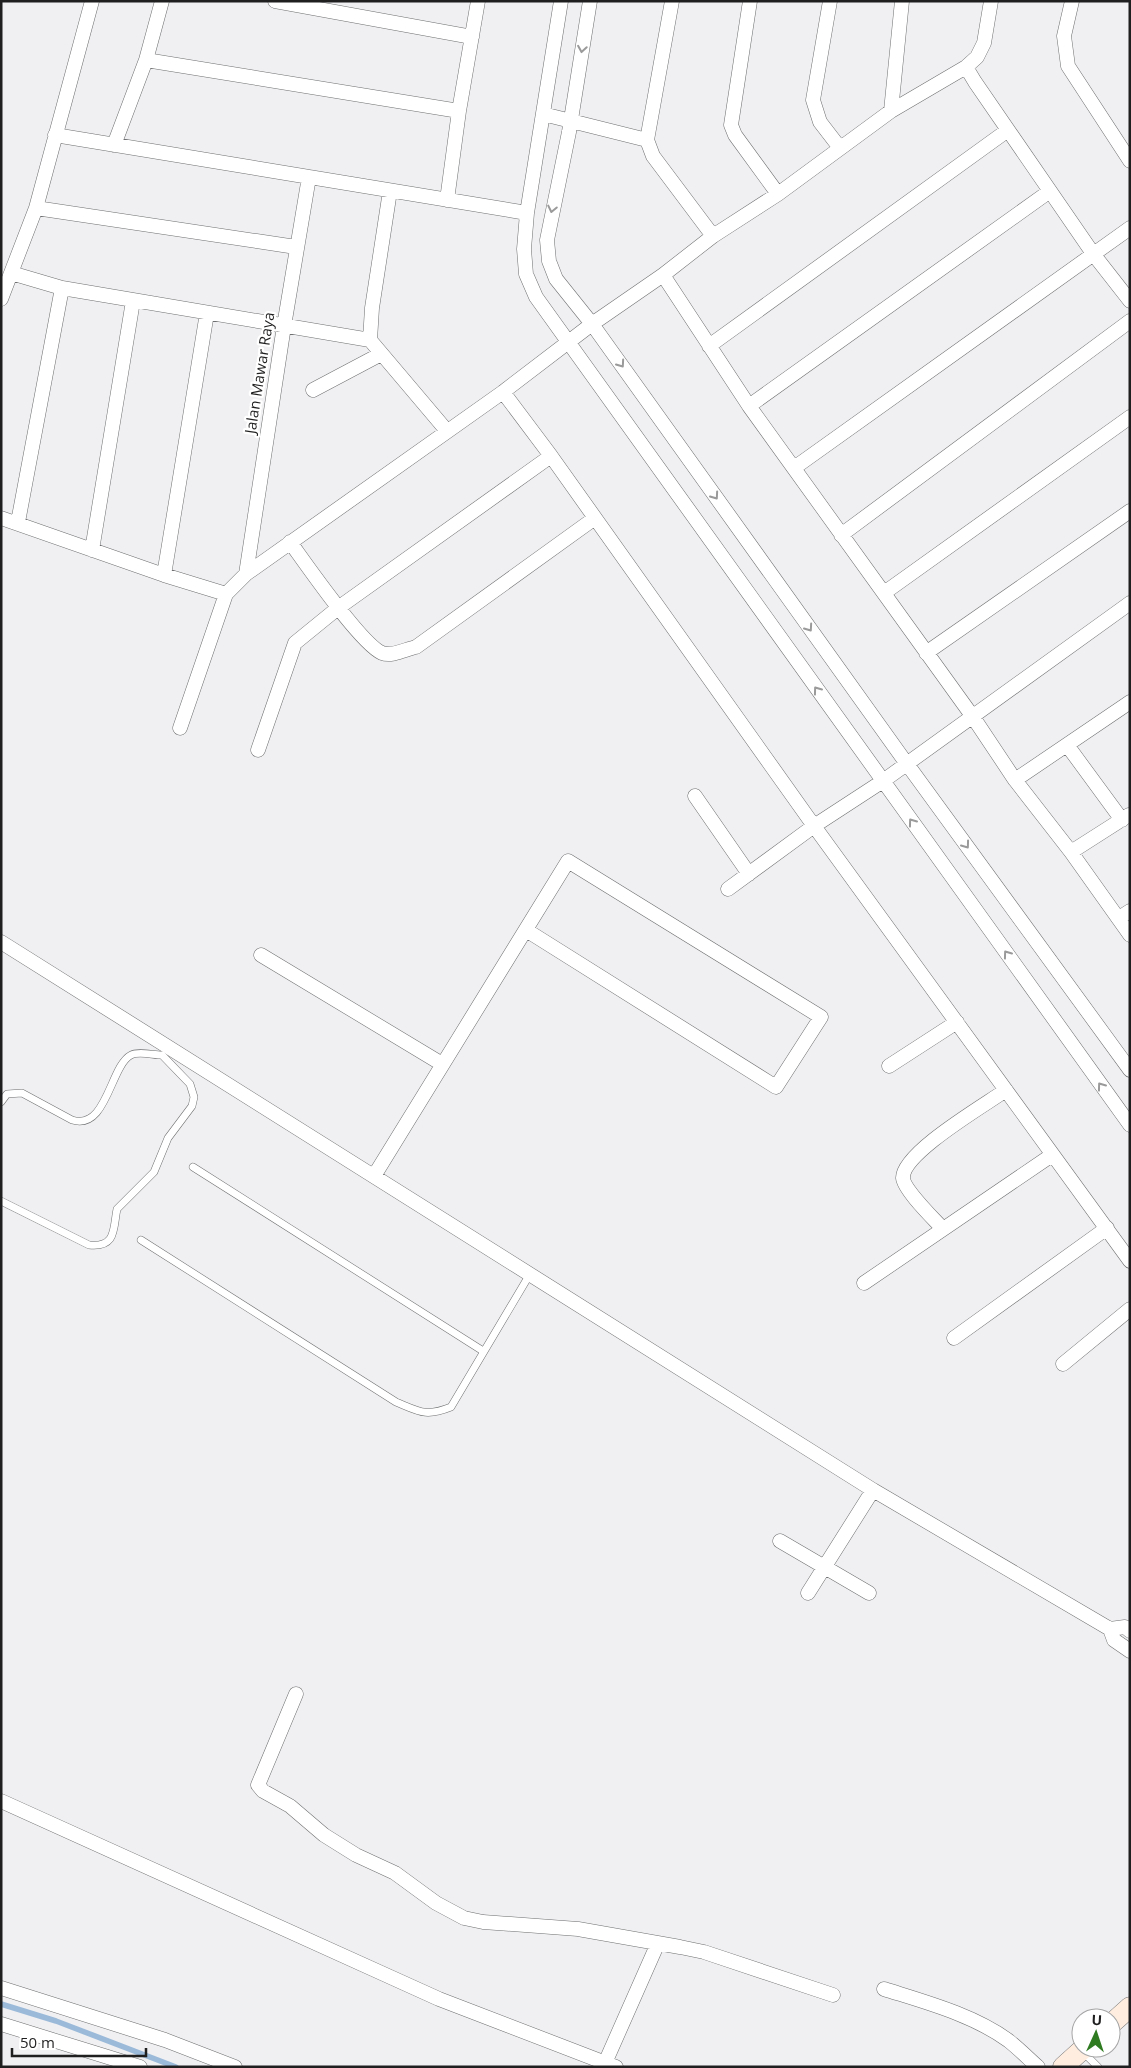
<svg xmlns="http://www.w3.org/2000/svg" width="1131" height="2068" font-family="'Open Sans',sans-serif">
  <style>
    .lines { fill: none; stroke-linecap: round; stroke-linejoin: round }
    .stream { stroke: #9bbad9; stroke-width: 5.5 }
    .lane-casing { stroke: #6e6f70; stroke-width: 8 }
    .street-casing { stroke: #6e6f70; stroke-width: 15 }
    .secondary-casing { stroke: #6e6f70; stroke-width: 21 }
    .lane { stroke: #fff; stroke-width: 7 }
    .street { stroke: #fff; stroke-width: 14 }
    .secondary { stroke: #ffeee0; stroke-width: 20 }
    .oneway { stroke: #9a9a9b }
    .labels { text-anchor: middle; stroke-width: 4.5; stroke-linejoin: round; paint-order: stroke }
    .street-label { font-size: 15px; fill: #1f1f20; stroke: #fff }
  </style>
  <rect width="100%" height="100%" fill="#f0f0f2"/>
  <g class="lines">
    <!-- stream -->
    <path class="stream" d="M1,2004L56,2021L176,2067"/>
    <!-- lane casing -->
    <g class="lane-casing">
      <path id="lane" d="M1,1102L7,1094L22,1093L72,1120C107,1131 110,1066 131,1055C138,1051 153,1055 162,1055L190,1084L194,1097L192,1106L168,1138L154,1172L117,1209C113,1228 117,1248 89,1245L1,1201
        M193,1167L483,1351
        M141,1240L396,1402C420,1412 426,1417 451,1407L530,1274
        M1083,2052L1098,2067"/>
    </g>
    <!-- street casing -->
    <g class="street-casing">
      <path id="street" d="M275,1L472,37
        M561,1L527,213L524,249L526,274L536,297L1130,1125
        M590,1L569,132L547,240L549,261L556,279L592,324L907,764L1130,1070
        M672,1L647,140L653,156L713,236
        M750,1L731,125L735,135L778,194
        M830,1L813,100L820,122L840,148
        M1072,1L1064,36L1068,66L1130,161
        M146,60L459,111
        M966,67L975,82L1094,255L1130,301
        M891,111L902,1
        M543,114L647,140
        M55,135L527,213
        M114,145L146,60L162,1
        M390,191L372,308L370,340L447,431
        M447,200L459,111L478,1
        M36,208L296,247
        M11,273L62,288
        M663,275L749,406L973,717L1015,780L1071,852L1130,935
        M1,299L36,208L92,1
        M709,346L1008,130
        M313,390L381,354
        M503,392L551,456L814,826L1130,1261
        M749,406L1050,191
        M794,468L1130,228
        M1,518L164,575L226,594
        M18,522L62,288L370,340
        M841,535L1130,321
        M290,542C306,564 361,644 382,653C392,657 406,649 416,647L595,518
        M92,550L133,301
        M246,574L284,326L309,177
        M164,575L207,313
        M884,593L1130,417
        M926,653L1130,511
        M180,728L226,594L246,574L503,392L592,324L663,275L713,236L778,194L891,111L966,67L977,57L984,43L991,1
        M1067,745L1122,820
        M258,750L295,643L338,608L551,456
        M1015,780L1130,702
        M695,796L749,874
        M1071,852L1129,815
        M728,889L814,826L883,781L1130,603
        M1119,918L1130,911
        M1,942L873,1490L1110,1629L1125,1627L1130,1631
        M261,955L442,1064
        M889,1066L957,1022
        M374,1176L568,861L821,1017L776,1087L526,930
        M943,1229C934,1219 904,1190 903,1178C902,1153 985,1105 1006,1090
        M864,1283L1052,1155
        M954,1338L1107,1228
        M1063,1364L1130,1309
        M780,1541L869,1593
        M808,1593L873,1490
        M1110,1629L1114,1640L1130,1651
        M296,1694L258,1785L263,1791L290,1806L324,1835L356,1855L395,1873L436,1903L464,1918L483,1922L578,1929L680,1947L704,1952L833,1995
        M1,1801L439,1999L616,2067
        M1,1988L165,2040L235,2067
        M884,1989C925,2002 974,2015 1009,2041C1019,2049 1028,2058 1038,2067
        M1,2024L140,2067
        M605,2063L658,1943"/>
    </g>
    <!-- secondary casing -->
    <g class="secondary-casing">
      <path id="secondary" d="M1111,2024L1130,2007
        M1063,2067L1084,2048"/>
    </g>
    <!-- lane -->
    <use href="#lane" class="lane"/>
    <!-- street -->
    <use href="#street" class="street"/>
    <!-- secondary -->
    <use href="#secondary" class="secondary"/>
  </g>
  <!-- one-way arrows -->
  <defs><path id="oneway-chevron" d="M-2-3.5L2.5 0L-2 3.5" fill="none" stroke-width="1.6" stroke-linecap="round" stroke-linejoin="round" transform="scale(1.25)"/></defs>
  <g class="oneway">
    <use href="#oneway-chevron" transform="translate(582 49) rotate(99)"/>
    <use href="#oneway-chevron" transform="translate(552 209) rotate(102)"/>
    <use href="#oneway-chevron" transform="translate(621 364) rotate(55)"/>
    <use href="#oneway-chevron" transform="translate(715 496) rotate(55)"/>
    <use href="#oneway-chevron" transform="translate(809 628) rotate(55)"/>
    <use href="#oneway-chevron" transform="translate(817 690) rotate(-126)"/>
    <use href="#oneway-chevron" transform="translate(912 822) rotate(-126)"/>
    <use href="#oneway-chevron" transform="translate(966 845) rotate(54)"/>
    <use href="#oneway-chevron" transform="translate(1007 954) rotate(-126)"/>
    <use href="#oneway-chevron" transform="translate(1101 1086) rotate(-126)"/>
  </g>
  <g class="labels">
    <!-- street labels -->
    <g class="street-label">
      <text transform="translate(260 373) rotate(-81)" y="5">Jalan Mawar Raya</text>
    </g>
  </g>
  <!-- border -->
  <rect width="1131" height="2068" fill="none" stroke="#1f1f20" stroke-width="5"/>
  <!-- north arrow -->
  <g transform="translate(1096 2033) rotate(3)"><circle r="24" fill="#ffffff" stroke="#a5a5a6"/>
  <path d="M0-4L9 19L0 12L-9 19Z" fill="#2f7b22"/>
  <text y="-8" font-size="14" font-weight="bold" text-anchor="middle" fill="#1f1f20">U</text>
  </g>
  <!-- scale -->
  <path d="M12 2048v8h134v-8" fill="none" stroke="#1f1f20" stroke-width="2.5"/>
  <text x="20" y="2048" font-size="15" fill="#1f1f20" stroke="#ffffff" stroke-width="4" paint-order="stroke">50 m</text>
</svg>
